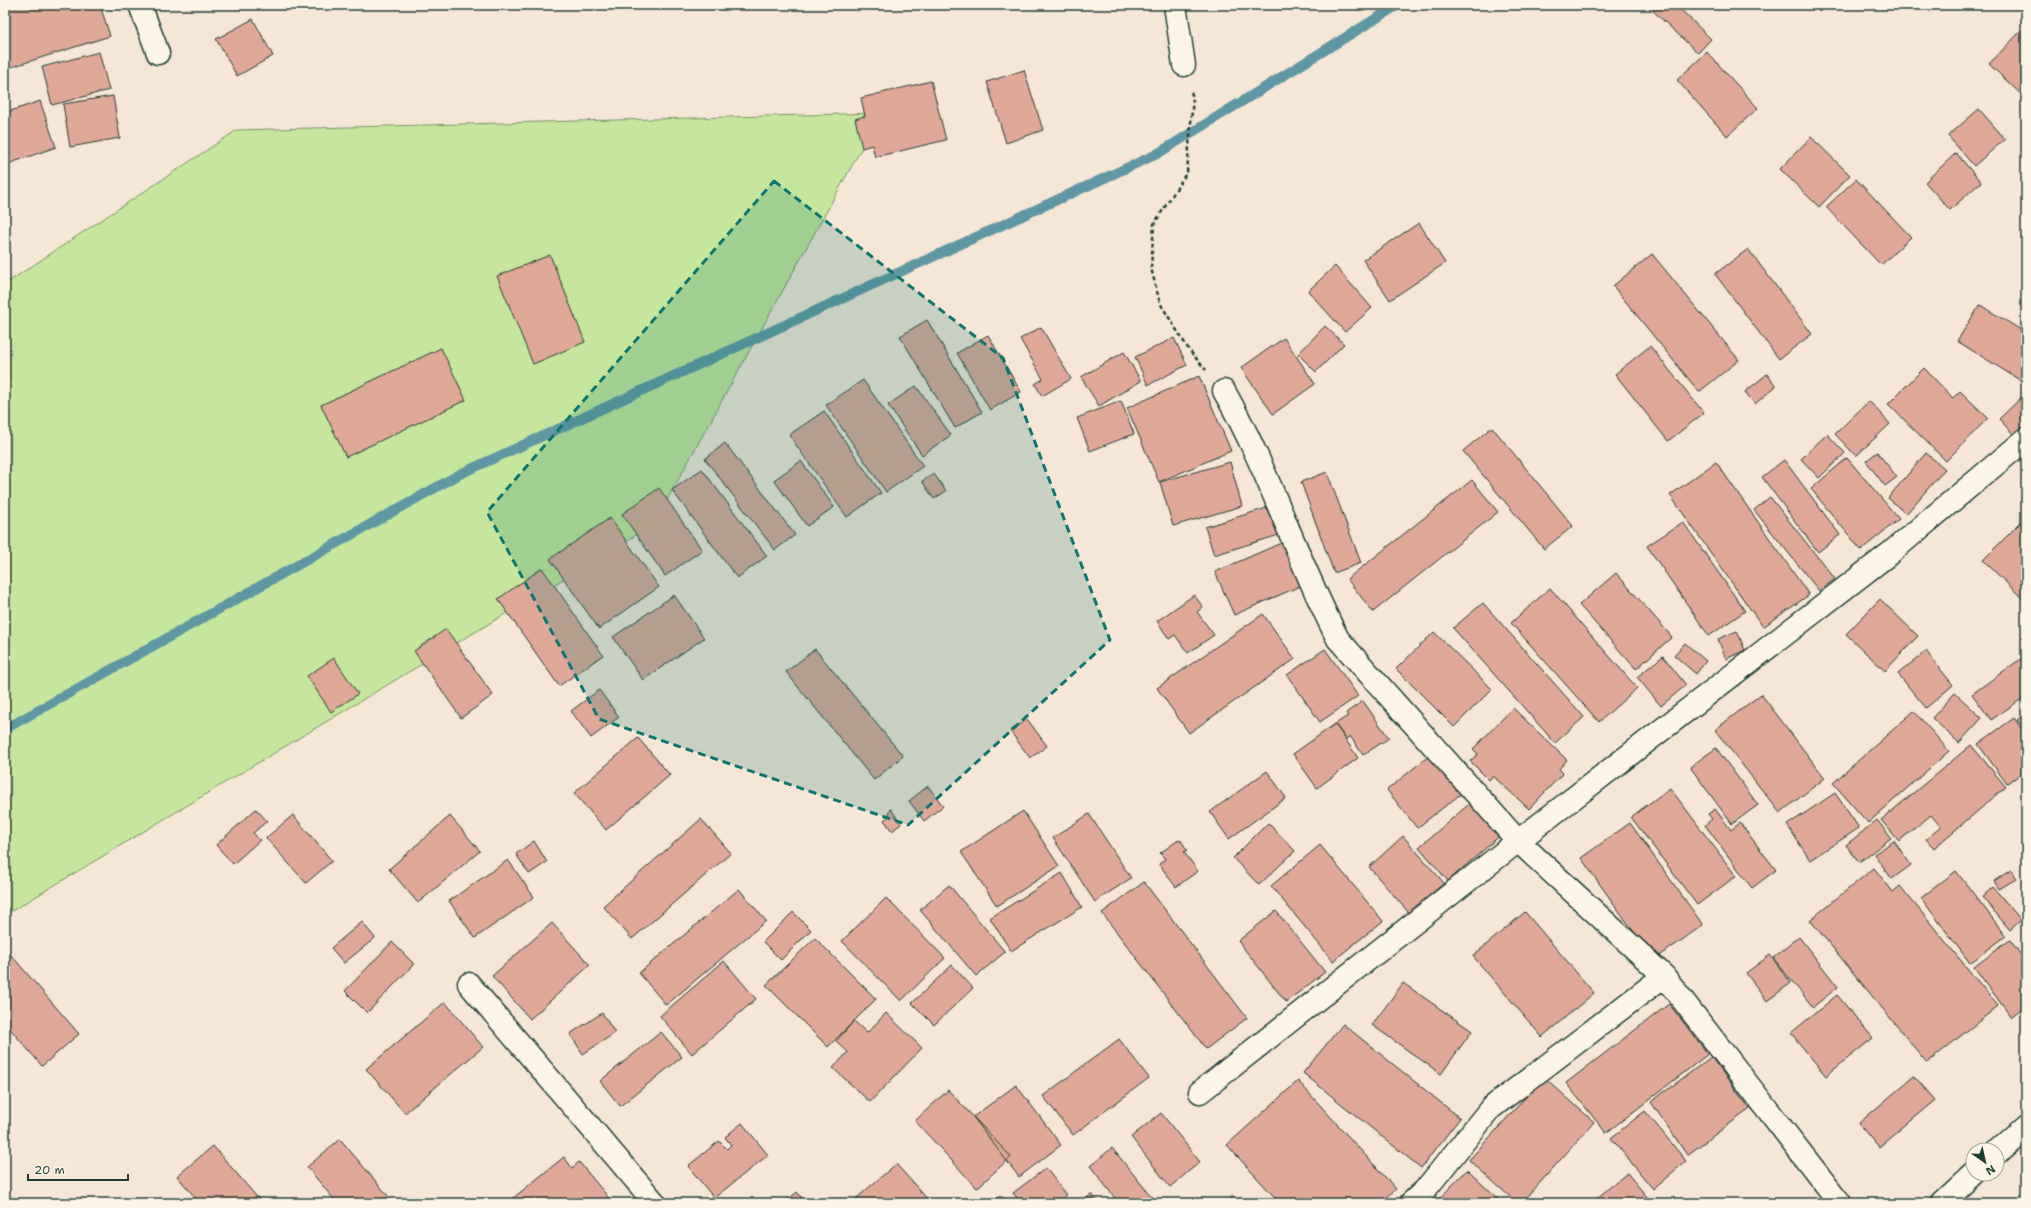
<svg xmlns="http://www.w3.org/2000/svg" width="2031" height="1208" font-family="'Shantell Sans',sans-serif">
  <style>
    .green { fill: #c7e69d; stroke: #739268 }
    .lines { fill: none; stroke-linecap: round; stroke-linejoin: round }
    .stream { stroke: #6197a4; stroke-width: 10 }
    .building { fill: #e0a898; stroke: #1f3d34 }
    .street-casing { stroke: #1f3d34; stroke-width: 25 }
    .secondary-casing { stroke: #1f3d34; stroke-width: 25 }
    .path { stroke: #1f3d34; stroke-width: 2.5; stroke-dasharray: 4 3; stroke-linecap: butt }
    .street { stroke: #fcf5e5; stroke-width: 22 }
    .secondary { stroke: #fcf5e5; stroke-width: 22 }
    .marked { fill: #0f766e; fill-opacity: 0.2; stroke: #0f766e; stroke-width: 3; stroke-dasharray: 8 5; stroke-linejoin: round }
  </style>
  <rect width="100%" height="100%" fill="#f6e6d6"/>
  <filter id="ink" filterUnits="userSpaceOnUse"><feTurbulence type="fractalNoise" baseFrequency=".025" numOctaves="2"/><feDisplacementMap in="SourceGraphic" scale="8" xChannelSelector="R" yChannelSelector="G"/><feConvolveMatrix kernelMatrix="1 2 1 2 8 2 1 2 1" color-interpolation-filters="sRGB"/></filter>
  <g filter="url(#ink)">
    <!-- green -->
    <path class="green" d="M881,113L653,525L5,915V284L237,130Z"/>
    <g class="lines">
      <!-- stream -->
      <path class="stream" d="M5,729L460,474L1157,154L1398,5"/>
    </g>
    <!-- building -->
    <path class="building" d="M5,5H100L110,36L5,69Z
      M1653,5H1676L1711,39L1698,53L1650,8Z
      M253,19L273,56L237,76L216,39Z
      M2021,31L2026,35V99L1989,64Z
      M99,52L109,90L52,105L42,67Z
      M1707,52L1758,108L1727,136L1677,80Z
      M1024,70L1043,130L1006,143L987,82Z
      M931,81L946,140L875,157L872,145L862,148L855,119L865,116L861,98Z
      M113,96L120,138L70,147L63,104Z
      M40,101L56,147L5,165V113Z
      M1979,109L2005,139L1974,166L1948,136Z
      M1811,137L1850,175L1819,207L1780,169Z
      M1956,153L1981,182L1950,210L1925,182Z
      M1856,179L1911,237L1881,265L1826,207Z
      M1419,223L1445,263L1390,300L1363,260Z
      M1748,249L1812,334L1779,359L1715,274Z
      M1652,254L1739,360L1699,392L1613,286Z
      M550,255L585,342L533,364L497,276Z
      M1335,266L1372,308L1345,332L1308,291Z
      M1980,305L2026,333V384L1957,341Z
      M927,320L982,412L955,428L900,336Z
      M1325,326L1344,344L1316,372L1298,354Z
      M1041,327L1071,379L1042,396L1035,384L1043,379L1020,339Z
      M988,335L1021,392L990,410L957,353Z
      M1174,338L1187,365L1148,385L1135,357Z
      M1284,338L1315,384L1273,414L1241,368Z
      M1650,346L1704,413L1668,441L1615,374Z
      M441,348L466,400L346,457L321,405Z
      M1124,352L1141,381L1099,406L1081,377Z
      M1924,368L1953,398L1960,391L1988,418L1946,461L1888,404Z
      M1767,374L1776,386L1755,404L1745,392Z
      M1199,376L1231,451L1159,482L1127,408Z
      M863,380L923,466L886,492L826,405Z
      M916,386L951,435L922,455L888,405Z
      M2026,393V429L2017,438L1999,419Z
      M1121,401L1134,434L1090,451L1077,418Z
      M1869,401L1890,424L1856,456L1835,434Z
      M824,411L881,493L847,517L789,435Z
      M1492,427L1573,526L1544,549L1463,451Z
      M1827,434L1845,453L1819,478L1801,459Z
      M725,443L795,535L775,550L705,459Z
      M1877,452L1897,477L1885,486L1866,461Z
      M1926,453L1945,469L1906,514L1888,498Z
      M1847,458L1899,519L1861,550L1811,489Z
      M1784,460L1840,535L1818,552L1762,477Z
      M801,461L834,507L807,526L774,480Z
      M1230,462L1242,506L1173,526L1160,482Z
      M1716,462L1809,595L1763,627L1670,495Z
      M702,469L767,556L737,578L672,490Z
      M1327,472L1361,563L1334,573L1301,482Z
      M934,474L946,491L934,499L922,481Z
      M1472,480L1498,512L1373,612L1347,579Z
      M659,488L702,550L665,576L622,514Z
      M1770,497L1835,579L1819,591L1754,510Z
      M1270,507L1279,535L1214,555L1205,527Z
      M610,518L659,587L599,629L550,559Z
      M2023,520L2026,522V602L1983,560Z
      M1683,522L1745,611L1709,636L1647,546Z
      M1288,540L1307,583L1234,615L1215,572Z
      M542,568L603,655L559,686L498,599Z
      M1616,573L1672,637L1636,669L1579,605Z
      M1550,588L1637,688L1599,722L1511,623Z
      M674,595L704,638L643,680L613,637Z
      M1194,595L1203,607L1197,612L1214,635L1188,653L1175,635L1169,639L1157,621Z
      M1880,599L1918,636L1885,671L1846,634Z
      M1483,603L1584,717L1555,743L1453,628Z
      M1263,614L1295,659L1189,733L1157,688Z
      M446,629L493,695L461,718L414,651Z
      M1737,631L1745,650L1726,659L1718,639Z
      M1434,632L1492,689L1454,727L1396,669Z
      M1685,643L1706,661L1696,674L1674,655Z
      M815,649L903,756L874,780L786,672Z
      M1325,649L1358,696L1320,722L1287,675Z
      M1926,651L1953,685L1926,708L1898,674Z
      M2026,655V696L1991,720L1972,694Z
      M1663,656L1686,685L1661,706L1637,677Z
      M334,658L358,694L331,712L307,676Z
      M599,690L619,717L591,738L571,711Z
      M1955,693L1982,718L1959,743L1932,718Z
      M1761,694L1825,778L1780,813L1715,730Z
      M1363,701L1389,738L1363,755L1350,736L1346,739L1335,724L1348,716L1346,713Z
      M1513,708L1567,760L1559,769L1563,773L1529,809L1493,776L1489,780L1470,761L1478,754L1473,749Z
      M1914,711L1949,751L1868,823L1833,783Z
      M2026,713V731L2017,720Z
      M2014,718L2026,735V770L2007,784L1978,744Z
      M1027,719L1047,746L1030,758L1010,731Z
      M1335,724L1358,758L1317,788L1293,754Z
      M638,738L670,775L606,830L574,793Z
      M1971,745L2006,787L1934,848L1926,839L1941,827L1931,815L1899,841L1881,820Z
      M1716,748L1758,805L1732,824L1690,767Z
      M1436,750L1467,789L1417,828L1387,790Z
      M1267,771L1286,798L1229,839L1210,812Z
      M928,786L943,806L924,821L909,801Z
      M1670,788L1736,876L1697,905L1631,817Z
      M1835,793L1859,828L1810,860L1787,825Z
      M1475,799L1503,833L1448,881L1419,847Z
      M256,809L267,821L253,833L260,840L233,864L216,845Z
      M891,809L901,824L892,831L884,820L890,815L888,812Z
      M1715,809L1731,830L1740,823L1776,870L1752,888L1705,825L1712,819L1708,814Z
      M1023,811L1059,866L997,906L961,852Z
      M1089,814L1131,878L1095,902L1053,838Z
      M293,815L332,861L306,883L266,838Z
      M450,816L480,851L418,903L389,869Z
      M701,819L731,853L632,939L603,906Z
      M1877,820L1891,838L1859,862L1846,845Z
      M1268,823L1295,851L1259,885L1233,858Z
      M1630,823L1703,925L1654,960L1581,858Z
      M1403,836L1444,883L1409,913L1369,867Z
      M1180,839L1187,850L1184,852L1198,871L1176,887L1159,864L1165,859L1160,853Z
      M534,841L547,862L529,874L516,854Z
      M1894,841L1911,865L1892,879L1874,854Z
      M1320,845L1383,921L1333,961L1271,886Z
      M508,860L534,897L475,938L449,901Z
      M1874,868L1893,892L1900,886L1998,1006L1927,1063L1810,920Z
      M2011,870L2016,879L1999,889L1994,881Z
      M1956,871L2006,936L1970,963L1921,898Z
      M1062,873L1082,907L1011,951L990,918Z
      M1144,882L1247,1018L1206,1049L1102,913Z
      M949,885L1005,952L976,976L920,910Z
      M1993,887L2021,920L2010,930L1982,897Z
      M739,889L766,921L666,1005L639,973Z
      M886,898L945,958L901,1001L842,941Z
      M1276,911L1325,972L1286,1002L1238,941Z
      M793,912L811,930L781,960L763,942Z
      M1525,912L1594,993L1542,1037L1473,956Z
      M362,922L375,938L344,963L331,948Z
      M552,923L590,965L530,1019L492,976Z
      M1799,937L1838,987L1813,1007L1773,958Z
      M815,938L876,999L828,1047L766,985Z
      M2010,940L2026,962V1005L2011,1017L1974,967Z
      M392,942L414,964L367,1013L345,991Z
      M5,948L79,1034L42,1066L5,1023Z
      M1770,955L1791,983L1767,1001L1746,973Z
      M724,961L756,999L692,1054L660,1016Z
      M952,965L973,988L934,1025L912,1003Z
      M1403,983L1472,1031L1441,1074L1372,1025Z
      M1837,995L1873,1038L1826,1076L1791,1033Z
      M445,1002L483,1047L405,1113L366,1069Z
      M1669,1004L1708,1054L1606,1133L1566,1083Z
      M602,1013L615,1033L583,1054L570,1034Z
      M886,1013L922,1048L870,1102L833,1068L848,1052L836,1041L854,1021L867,1033Z
      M1343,1024L1460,1118L1421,1168L1303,1073Z
      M661,1032L682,1057L620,1106L600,1081Z
      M1119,1039L1149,1078L1073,1135L1043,1096Z
      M1711,1057L1750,1109L1687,1155L1651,1102Z
      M1914,1076L1935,1100L1879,1147L1859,1123Z
      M1544,1077L1594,1122L1522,1203H1517L1469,1160Z
      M1298,1081L1396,1189L1381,1203H1280L1227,1145Z
      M1016,1085L1061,1145L1019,1177L973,1117Z
      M948,1090L1011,1157L977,1188L915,1121Z
      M1645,1111L1686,1161L1653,1189L1611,1138Z
      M1161,1113L1200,1162L1170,1187L1131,1137Z
      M742,1123L768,1155L714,1198L688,1166L719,1141L727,1149L731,1145L725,1137Z
      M340,1139L394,1203H337L307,1167Z
      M213,1146L262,1203H200L177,1176Z
      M1112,1148L1155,1201L1152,1203H1119L1090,1166Z
      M564,1157L572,1168L579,1162L613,1203H507Z
      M896,1164L931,1203H851Z
      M1046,1168L1066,1195L1056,1203H1021L1013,1193Z
      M1467,1170L1502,1203H1435Z
      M1627,1173L1652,1203H1591Z
      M797,1192L806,1203H784Z
      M1091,1194L1099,1203H1082Z
      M1000,1195L1009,1203H992Z
      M1233,1196L1239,1203H1224Z"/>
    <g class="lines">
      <!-- street casing -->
      <g class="street-casing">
        <path id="street" d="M140,5L158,53
          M1175,5L1184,65
          M1224,391C1269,470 1296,558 1338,639L1518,841L1664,976L1840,1203
          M469,984L655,1203
          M1200,1092L1518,841L1889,554L2026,439
          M1411,1203L1425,1190L1491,1108L1664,976"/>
      </g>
      <!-- secondary casing -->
      <g class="secondary-casing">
        <path id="secondary" d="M1997,1152L2026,1126
          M1942,1203L1973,1174"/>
      </g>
      <!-- path -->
      <path class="path" d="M1191,92L1193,97L1187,172L1154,224L1151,268L1160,303L1189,350L1206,370"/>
      <!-- street -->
      <use href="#street" class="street"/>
      <!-- secondary -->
      <use href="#secondary" class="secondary"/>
    </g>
  </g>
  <!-- marked area -->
  <path class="marked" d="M774,181L1003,358L1110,640L908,825L599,719L487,512Z"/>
  <!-- margin -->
  <rect width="2031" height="1208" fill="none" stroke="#fcf5e5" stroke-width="20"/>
  <rect x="10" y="10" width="2011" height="1188" fill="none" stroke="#1f3d34" stroke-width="1.5" filter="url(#ink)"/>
  <!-- north arrow -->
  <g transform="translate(1985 1162) rotate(146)"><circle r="19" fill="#fcf5e5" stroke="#a4ab9e"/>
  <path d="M0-3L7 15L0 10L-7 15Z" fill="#1f3d34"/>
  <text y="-6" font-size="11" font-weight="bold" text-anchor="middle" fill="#1f3d34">N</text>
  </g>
  <!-- scale -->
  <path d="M28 1174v6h100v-6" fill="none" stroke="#1f3d34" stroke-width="2"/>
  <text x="34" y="1174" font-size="12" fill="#1f3d34" stroke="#fcf5e5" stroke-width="3" paint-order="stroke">20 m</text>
</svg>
